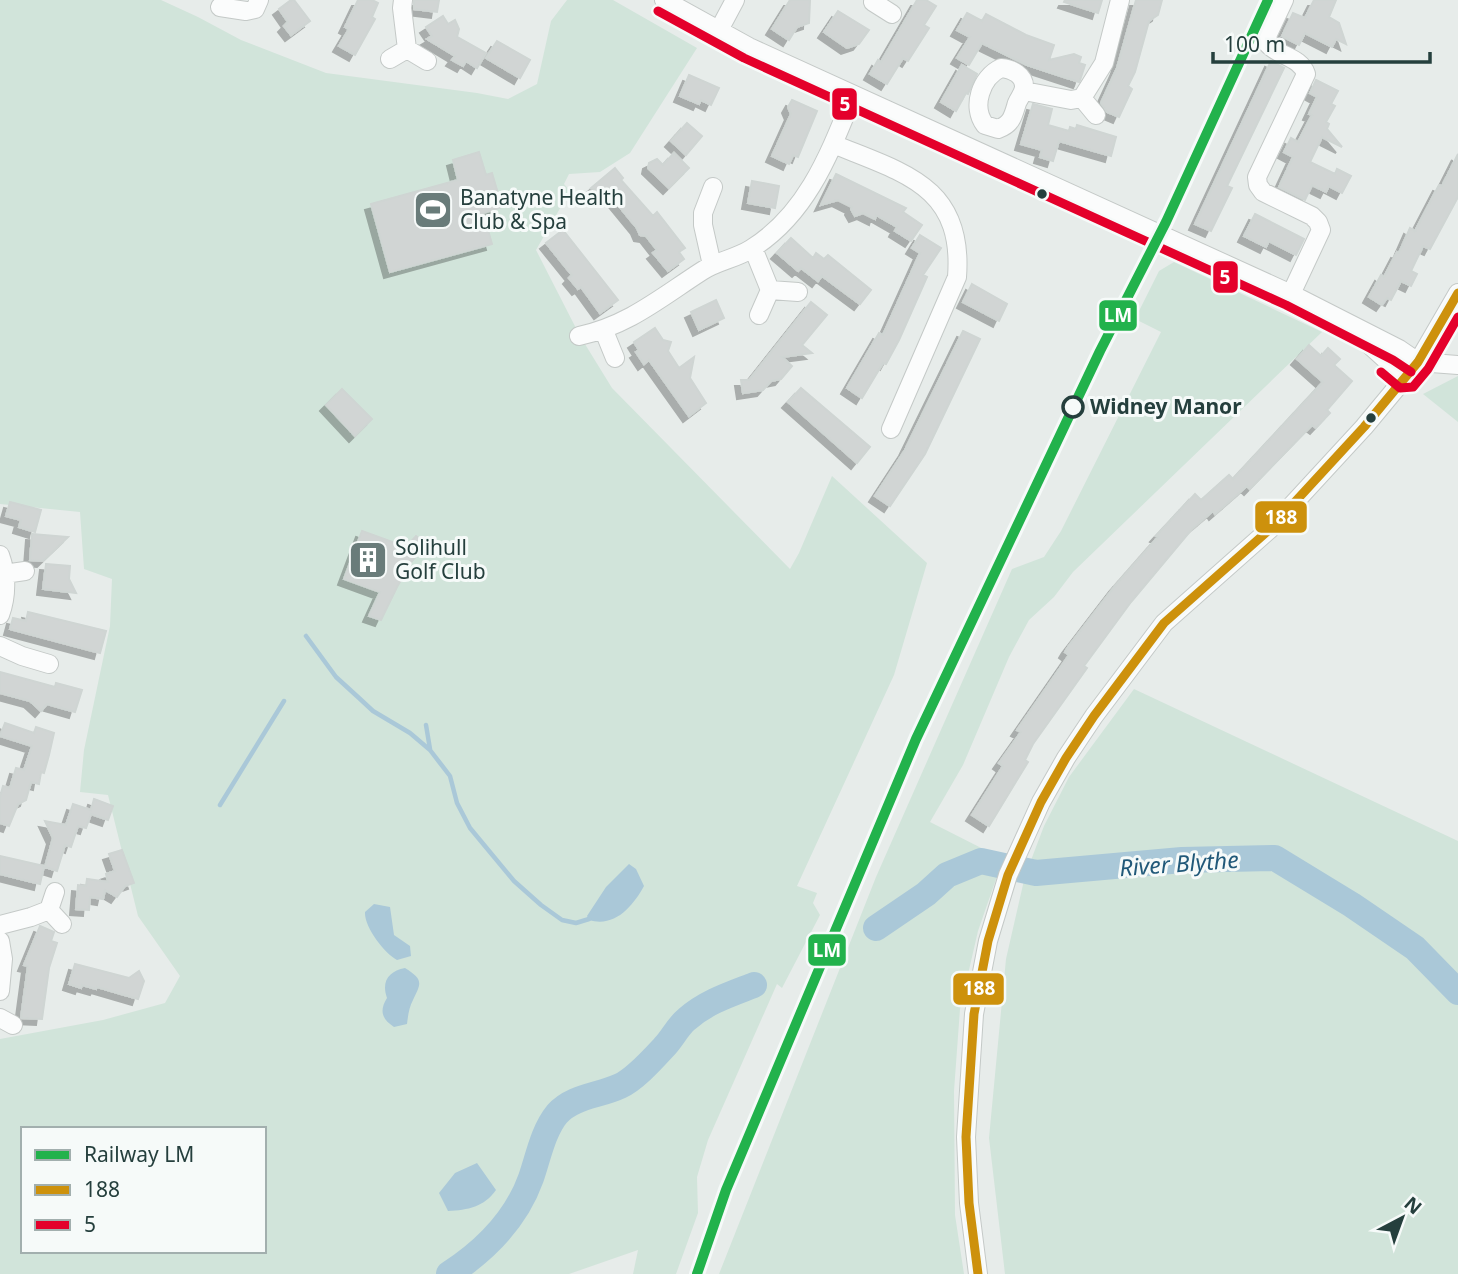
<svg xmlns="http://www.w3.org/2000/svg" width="1458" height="1274" font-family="'Noto Sans',sans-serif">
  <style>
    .green { fill: #d1e4da; fill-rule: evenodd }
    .water { fill: #aac8d8 }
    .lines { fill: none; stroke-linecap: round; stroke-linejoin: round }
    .stream { stroke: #aac8d8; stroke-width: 4.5 }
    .river { stroke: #aac8d8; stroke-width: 26 }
    .building { fill: #d1d5d4; stroke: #cfd5d3; stroke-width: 2; filter: url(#shadow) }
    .minor-casing { stroke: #c4c9c7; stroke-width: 20 }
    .minor { stroke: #fbfcfc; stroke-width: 18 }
    .bus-1-casing { stroke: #f6faf9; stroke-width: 14 }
    .bus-2-casing { stroke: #f6faf9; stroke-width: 14 }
    .bus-1 { stroke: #cd910c; stroke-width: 9 }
    .bus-2 { stroke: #e4002b; stroke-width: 9 }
    .rail-1-casing { stroke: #f6faf9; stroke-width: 16 }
    .rail-1 { stroke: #22b24c; stroke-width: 10 }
    .bus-dot { fill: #253f3d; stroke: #f6faf9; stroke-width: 2.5 }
    .stop-dot { fill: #f6faf9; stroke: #253f3d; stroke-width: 3.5 }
    .labels { text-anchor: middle; stroke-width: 6; stroke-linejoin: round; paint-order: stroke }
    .poi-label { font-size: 21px; fill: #253f3d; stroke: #f6faf9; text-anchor: start }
    .stop-label { font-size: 21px; font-weight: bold; fill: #253f3d; stroke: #f6faf9; text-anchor: start }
    .water-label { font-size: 23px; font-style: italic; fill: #215979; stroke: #f6faf9 }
    .line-badge { stroke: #f6faf9; stroke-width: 2.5 }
    .badge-label { font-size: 19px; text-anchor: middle; font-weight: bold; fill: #fff }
  </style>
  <defs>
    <filter id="shadow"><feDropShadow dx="-6" dy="6" stdDeviation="0" flood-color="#0004"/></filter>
  </defs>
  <rect width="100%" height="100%" fill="#e7ecea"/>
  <!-- green -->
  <path class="green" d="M0,0H161L198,17L241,40L326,73L477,93L508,99L537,84L551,21L567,0H613L697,48L630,153L600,172L569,174L564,184L570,191L536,250L580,336L612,388L790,569L799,553L832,476L927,563L894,675L797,886L817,893L813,903L820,915L782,988L777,984L708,1140L697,1177L698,1213L676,1274H633L638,1250L569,1274H0V1039L103,1020L165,1003L180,976L138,916L108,795L80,792L84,750L110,626L112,579L84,569L80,512L0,504ZM23,1129H264V1251H23Z
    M1174,262L1322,332L1073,572L1054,597L1029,620L1009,657L963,765L930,822L1003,859L978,931L960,1009L954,1091L955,1215L964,1274H719L876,877L1012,569L1044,557L1061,531L1161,332L1135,319L1159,271Z
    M1458,376V422L1423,394Z
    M1134,689L1458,841V1274H1005L989,1138L1006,959L1025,876L1044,826L1069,777Z"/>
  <!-- water -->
  <path class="water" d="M629,864L636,869L644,886C633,906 615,928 589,920L587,916L606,887Z
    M374,904L390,907L394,935L410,946L411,956L397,960C385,954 364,927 365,912Z
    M405,968C424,980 421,983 413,1000C409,1007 408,1016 407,1024L394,1027C382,1019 379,1011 387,998C381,981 389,971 405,968Z
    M477,1163L496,1190C484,1207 468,1210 448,1211L439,1193L455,1173Z"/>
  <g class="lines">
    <!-- stream -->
    <path class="stream" d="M306,636L336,677L359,698L373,711L410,733L430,750L450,776L457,803L470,828L514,881L541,905L562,920L576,923L589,919
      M426,725L430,749
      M220,805L284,701"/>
    <!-- river -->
    <path class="river" d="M876,928L926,894L947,875L981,861L1036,873L1182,860L1275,858L1352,905L1415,948L1458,992
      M449,1274C486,1250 516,1220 531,1178C538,1158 543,1131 557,1114C573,1096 599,1096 620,1086C635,1079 652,1060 664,1047C672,1039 678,1026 687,1019C706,1002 731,994 754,985"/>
  </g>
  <!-- building -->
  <path class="building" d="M291,0H294L310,21L291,35L284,26L288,22L279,9Z
    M358,0H372L378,3L372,17L375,19L355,55L339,46L349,29L345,27Z
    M414,0H439L437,12L414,9Z
    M790,0H810L809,23L797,27L789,40L772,29Z
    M917,0H926L936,6L924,25L929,28L908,61L903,58L887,84L870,74L878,60L881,62Z
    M1065,0H1102L1098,13L1064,2Z
    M1136,0H1162L1158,15L1149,21L1135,72L1128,86L1132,89L1119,117L1107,112L1101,103L1117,68Z
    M1314,0H1336L1329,17L1339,23L1346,44L1336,39L1332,47L1305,33L1299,45L1282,36L1293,13L1305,18Z
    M838,11L869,30L859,44L847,48L824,32Z
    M967,13L982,21L986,14L1026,35L1054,45L1049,60L1074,54L1081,57L1079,63L1085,65L1080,80L1079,82L1027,65L982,43L969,65L957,58L970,37L957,30Z
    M443,16L448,24L455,20L459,29L457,37L486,53L477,68L466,61L463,66L452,60L455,56L427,39L432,36L426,27Z
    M497,41L530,60L520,78L486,58Z
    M1271,61L1284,68L1227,186L1232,188L1211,231L1195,224Z
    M962,65L977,74L968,94L966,93L956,111L941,102Z
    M689,75L719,88L711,105L701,100L699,104L680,96Z
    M1316,80L1338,91L1331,104L1335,106L1326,122L1329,124L1327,129L1342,147L1322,137L1310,162L1335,174L1337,169L1351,176L1342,193L1329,186L1326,192L1312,185L1305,200L1279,187L1293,157L1284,152L1291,138L1298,142L1312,115L1309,114L1317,97L1310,93Z
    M792,100L817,111L798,157L793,155L789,164L772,156L791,114L788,107Z
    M1033,104L1052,109L1048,125L1069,131L1070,127L1076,129L1077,125L1116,137L1111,156L1059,141L1053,161L1040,157L1042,150L1021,144Z
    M687,123L702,136L686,155L671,141Z
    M479,152L486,175L492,173L502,207L483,213L492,244L390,272L371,204L458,180L453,160Z
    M674,153L689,168L669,188L648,168L649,163L657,159L663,165Z
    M1458,154V197L1430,249L1423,246L1411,271L1417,274L1411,286L1401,281L1391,300L1387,298L1382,305L1369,297L1381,275L1384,277L1397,252L1399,253L1410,228L1415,231L1439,185L1442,186Z
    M615,168L623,178L621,180L653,216L657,212L685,248L679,252L684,259L668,271L653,253L657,250L646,236L640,235L637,228L609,194L591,188Z
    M836,174L906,208L903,212L922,225L911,241L895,231L897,227L876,215L875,219L863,213L855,216L851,209L852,207L838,200L821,205Z
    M752,181L779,186L775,208L748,203Z
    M1255,214L1304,239L1296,255L1269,241L1266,247L1244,236Z
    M563,230L618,300L600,313L581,287L578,289L569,278L572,275L546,243Z
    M920,235L941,248L923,275L927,277L899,340L886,364L883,363L862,398L847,388L879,333L883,335L920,253L912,248Z
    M791,238L813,258L816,253L824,259L828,255L871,290L860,304L822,276L818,281L801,268L798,271L777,253Z
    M972,284L1007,304L999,321L963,302Z
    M716,300L724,318L699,330L691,312Z
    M811,302L827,315L802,345L812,353L782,357L792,366L781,379L771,381L763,390L743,393L741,380H749Z
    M655,328L663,340L671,342L668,351L679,368L694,357L690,378L706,403L689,416L649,360L644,364L636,352L639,350L634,342Z
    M963,331L980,339L925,454L890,506L875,496L905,450Z
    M1309,345L1321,356L1328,348L1340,359L1334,365L1352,381L1327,410L1330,413L1316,428L1312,425L1250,489L1247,486L1215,514L1213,511L1192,529L1131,602L1084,666L1087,668L1033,744L1025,760L1028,762L989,826L972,815L1003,766L999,763L1021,732L1017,730L1069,655L1065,652L1068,647L1115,586L1158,537L1156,536L1195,494L1201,500L1229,475L1233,479L1323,382L1297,359Z
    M801,388L870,447L857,463L788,402Z
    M342,389L372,419L355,436L326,405Z
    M10,502L41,510L35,532L19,527L21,520L6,516Z
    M362,531L406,547L416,536L427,544L412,561L397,587L381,620L369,616L380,592L344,579Z
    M32,534L68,537L43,561L30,560Z
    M46,564L70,566L69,579L76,593L43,589Z
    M28,612L106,631L100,653L10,629L13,618L26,621Z
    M0,672L55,687L56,683L82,690L75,712L47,704L41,711L30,701L0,693Z
    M5,723L34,733L36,727L54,733L49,755L44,773L41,772L39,784L31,782L26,800L18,804L9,826L0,823V797L3,786L10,788L16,768L24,770L32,746L0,736Z
    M94,799L113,806L108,820L91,814L86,828L78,826L71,847L65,845L57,871L45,867L53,838L45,821L66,825L73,804L91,810Z
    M122,850L134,883L125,886L117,897L105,890L103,899L90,897L89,910L76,909L78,885L86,886L87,879L108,882L106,874L115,871L109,854Z
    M0,856L44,866L40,884L0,874Z
    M40,926L54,932L51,941L57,943L49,968L42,1019L21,1018L28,966L24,965Z
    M75,964L129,978L139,971L144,981L138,999L97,987L96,989L82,985L81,988L69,984Z"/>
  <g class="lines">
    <!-- minor casing -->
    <g class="minor-casing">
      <path id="minor" d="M403,0L402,8L407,49L427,61
        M664,0L749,47L1291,294L1399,349L1418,362
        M1284,0L1268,34L1267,43C1278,57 1300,56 1306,74L1257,177L1258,185L1263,192L1312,216L1318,222L1321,230L1291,294
        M873,2L892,14
        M220,7L246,11L255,9L259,0
        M719,30L735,0
        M390,59L407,49
        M1001,68C1012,69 1025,75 1024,88C1023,94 1019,98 1017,103C1013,116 1012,124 998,129L985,125C971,107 981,77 1001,68Z
        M1024,91L1071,100L1082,98L1104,63L1120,0
        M1082,98L1096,115
        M833,144C904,173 964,186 957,277L891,429
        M753,248L770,290L798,292
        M712,265L703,225V213L713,187
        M759,315L770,290
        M604,331L615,358
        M579,336C629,325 660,298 702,271C717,261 735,259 751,249C807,214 829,155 853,96
        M1361,337L1405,377
        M1418,362L1458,365
        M0,555C7,574 7,596 0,615
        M4,574L25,571
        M0,646L22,656L49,664
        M49,910L62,924
        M0,925L31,917L49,910L55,892
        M0,941L3,959L0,991
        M0,1018L13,1025
        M978,1274L969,1203L966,1137L974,1014L988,941L1008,875L1041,802L1066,758L1094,716L1164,623L1270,529L1364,427L1418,362L1458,293"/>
    </g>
    <!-- minor -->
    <use href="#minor" class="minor"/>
    <!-- bus-1 casing -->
    <g class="bus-1-casing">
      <path id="bus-1" d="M978,1274L969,1203L966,1137L974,1014L988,941L1008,875L1041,802L1066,758L1094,716L1164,623L1270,529L1364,427L1418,362L1458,293"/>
    </g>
    <!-- bus-2 casing -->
    <g class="bus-2-casing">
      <path id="bus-2" d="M658,11L744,58L1286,305L1393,360L1411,372
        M1381,372L1400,388L1413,387L1428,369L1458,317"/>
    </g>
    <!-- bus-1 -->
    <use href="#bus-1" class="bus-1"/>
    <!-- bus-2 -->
    <use href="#bus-2" class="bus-2"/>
    <!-- rail-1 casing -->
    <g class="rail-1-casing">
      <path id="rail-1" d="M697,1274L726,1190L916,739L1100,351L1166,222L1268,0"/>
    </g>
    <!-- rail-1 -->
    <use href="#rail-1" class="rail-1"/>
  </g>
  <!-- icons -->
  <defs>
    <g id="stadium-square" transform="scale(2.0125)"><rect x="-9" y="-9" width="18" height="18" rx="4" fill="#697c7a" stroke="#f6faf9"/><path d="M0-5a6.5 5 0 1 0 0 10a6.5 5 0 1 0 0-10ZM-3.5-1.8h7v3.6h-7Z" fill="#fff"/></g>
    <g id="building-square" transform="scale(2.0125)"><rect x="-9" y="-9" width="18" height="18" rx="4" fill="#697c7a" stroke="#f6faf9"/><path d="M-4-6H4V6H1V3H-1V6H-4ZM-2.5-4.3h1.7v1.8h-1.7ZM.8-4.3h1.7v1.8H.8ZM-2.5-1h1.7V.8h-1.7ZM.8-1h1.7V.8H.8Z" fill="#fff"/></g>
  </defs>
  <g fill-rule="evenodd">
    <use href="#stadium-square" x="433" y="210"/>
    <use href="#building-square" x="368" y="560"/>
  </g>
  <!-- markers -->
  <g class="bus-dot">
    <circle cx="1042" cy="194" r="6"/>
    <circle cx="1371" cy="418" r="6"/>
  </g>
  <circle class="stop-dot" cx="1073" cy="407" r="10"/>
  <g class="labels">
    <!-- poi labels -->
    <g class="poi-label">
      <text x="460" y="205">Banatyne Health<tspan x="460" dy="24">Club &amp; Spa</tspan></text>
      <text x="395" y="555">Solihull<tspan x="395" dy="24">Golf Club</tspan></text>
    </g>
    <!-- stop labels -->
    <g class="stop-label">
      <text x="1090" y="414">Widney Manor</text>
    </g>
    <!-- water labels -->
    <g class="water-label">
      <text transform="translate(1179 864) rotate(-4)" y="8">River Blythe</text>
    </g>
  </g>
  <g class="line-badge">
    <rect x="831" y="87" width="27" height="34" rx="7" fill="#e4002b"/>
    <rect x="1212" y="260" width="27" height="34" rx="7" fill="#e4002b"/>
    <rect x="1098" y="299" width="40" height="33" rx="7" fill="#22b24c"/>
    <rect x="1254" y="500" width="54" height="34" rx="7" fill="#cd910c"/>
    <rect x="807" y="933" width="40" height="34" rx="7" fill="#22b24c"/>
    <rect x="952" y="972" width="53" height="34" rx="7" fill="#cd910c"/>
  </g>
  <g class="badge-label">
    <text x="845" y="111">5</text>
    <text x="1225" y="284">5</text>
    <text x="1118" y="322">LM</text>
    <text x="1281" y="524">188</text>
    <text x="827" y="957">LM</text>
    <text x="979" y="995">188</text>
  </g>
  <!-- legend -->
  <rect x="21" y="1127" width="245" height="126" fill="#f6faf9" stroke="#a2afae" stroke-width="2"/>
  <rect x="35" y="1150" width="35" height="10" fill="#22b24c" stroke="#a2afae" stroke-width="2"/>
  <text x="84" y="1162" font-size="21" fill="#253f3d">Railway LM</text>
  <rect x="35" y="1185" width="35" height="10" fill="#cd910c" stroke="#a2afae" stroke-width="2"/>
  <text x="84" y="1197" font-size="21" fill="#253f3d">188</text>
  <rect x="35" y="1220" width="35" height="10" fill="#e4002b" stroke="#a2afae" stroke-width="2"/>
  <text x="84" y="1232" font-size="21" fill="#253f3d">5</text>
  <!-- north arrow -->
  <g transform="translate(1402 1218) rotate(41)" stroke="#f6faf9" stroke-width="5" paint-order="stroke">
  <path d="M0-5L12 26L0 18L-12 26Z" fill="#253f3d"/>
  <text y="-10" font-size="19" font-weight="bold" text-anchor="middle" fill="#253f3d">N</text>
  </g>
  <!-- scale -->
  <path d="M1213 52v10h217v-10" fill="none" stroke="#253f3d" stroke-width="3.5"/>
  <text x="1224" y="52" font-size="21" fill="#253f3d" stroke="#f6faf9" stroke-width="5" paint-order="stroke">100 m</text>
</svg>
